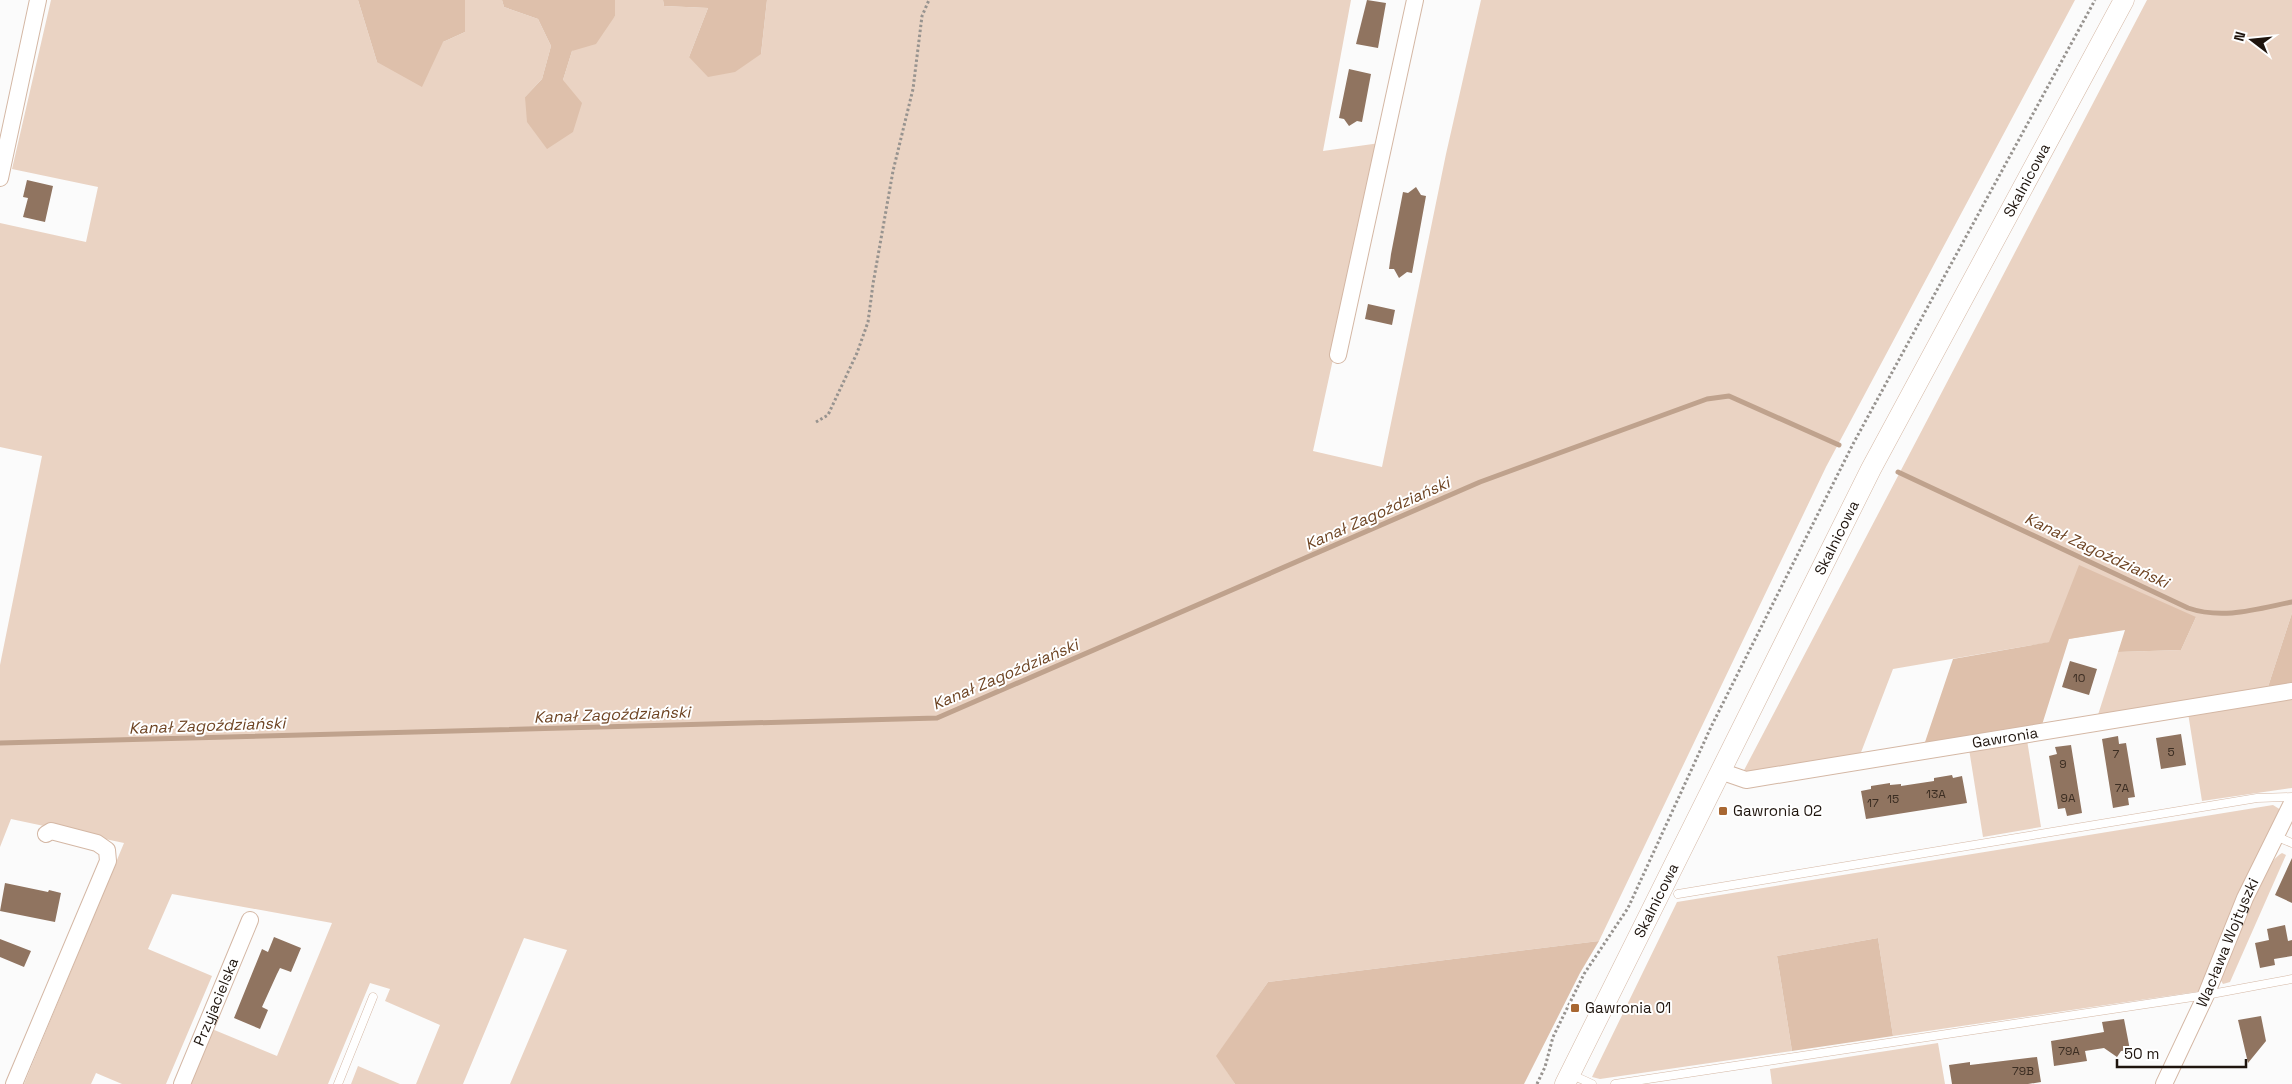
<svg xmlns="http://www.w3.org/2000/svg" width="2292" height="1084" font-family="'Space Grotesk',sans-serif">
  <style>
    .green { fill: #ead3c3 }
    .forest { fill: #dec0ab }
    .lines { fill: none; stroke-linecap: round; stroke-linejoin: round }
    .stream { stroke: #bfa28d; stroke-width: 5 }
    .building { fill: #907460 }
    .service-casing { stroke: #d4b7a4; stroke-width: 9 }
    .minor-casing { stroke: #d4b7a4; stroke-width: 18 }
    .tertiary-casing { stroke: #d4b7a4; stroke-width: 21 }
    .path { stroke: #97938f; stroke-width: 3; stroke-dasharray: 2.5 2.5; stroke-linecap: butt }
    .service { stroke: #fff; stroke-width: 8 }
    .minor { stroke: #fff; stroke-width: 16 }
    .tertiary { stroke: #fff; stroke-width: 20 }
    .poi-dot { fill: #a86732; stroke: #fff; stroke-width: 2 }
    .labels { text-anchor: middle; stroke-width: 4; stroke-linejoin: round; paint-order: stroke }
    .number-label { font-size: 12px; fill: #3b2d22 }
    .street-label { font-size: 15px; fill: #1f150e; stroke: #fff }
    .poi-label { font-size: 15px; fill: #1f150e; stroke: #fff; text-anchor: start }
    .water-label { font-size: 16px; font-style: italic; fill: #6e4423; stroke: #fff }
  </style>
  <rect width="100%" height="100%" fill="#fbfbfb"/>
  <!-- green -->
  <path class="green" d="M51,0H358L377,62L443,42L465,32V0H502L504,7L538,19L551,46L542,79L525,97L563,80L572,51L615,16V0H663L664,6L708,8L689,57L761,54L767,0H1351L1323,151L1380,143L1313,451L1382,467L1446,154L1481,0H2075L1826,467L1599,941L1268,982L1217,1056L1235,1084H510L567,950L524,938L463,1084H416L440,1025L385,1001L390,989L370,983L328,1084H189L212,1029L277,1056L332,923L172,894L148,949L212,976L166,1084H122L96,1073L91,1084H24L124,843L11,819L0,847V665L42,456L0,447V223L86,242L98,187L12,169Z
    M2147,0H2292V613L2267,690L2097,718L2118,652L2181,650L2196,617L1893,669L1860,755L1741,776Z
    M2292,698V788L2202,801L2188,713Z
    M2027,740L2041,827L1983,837L1969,749Z
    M2273,805L2281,810L2202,991L1893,1036L1878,938L1777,956L1792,1051L1600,1079L1592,1077L1677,902Z
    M2282,853L2286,855L2230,982L2223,984L2220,979C2231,949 2257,868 2282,853Z
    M1938,1043L1945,1084H1772L1770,1069Z
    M358,1066L400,1084H351Z"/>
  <!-- forest -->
  <path class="forest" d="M358,0H465V32L443,42L422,87L377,62Z
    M502,0H615V16L596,44L572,51L563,80L582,103L573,132L547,149L527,122L525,97L542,79L551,46L538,19L504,7Z
    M663,0H767L761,54L735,72L708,77L689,57L708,8L664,6Z
    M2079,565L2196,617L2181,650L2118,652L2125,630L2069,639L2041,728L1923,748L1953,659L2049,642Z
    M2292,613V682L2267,690Z
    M1878,938L1893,1036L1792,1051L1777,956Z
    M1599,941L1580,973L1524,1084H1235L1216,1056L1268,982Z"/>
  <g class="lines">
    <!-- stream -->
    <path class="stream" d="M1898,472L2188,608C2223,620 2257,609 2292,602
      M0,743L937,718L1480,482L1707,399L1729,396L1839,445"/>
  </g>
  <!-- building -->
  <path class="building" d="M1367,0L1386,3L1378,48L1356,44Z
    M1349,69L1371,74L1362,122L1357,121L1349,126L1344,119L1339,118Z
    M27,180L53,186L45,222L23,217L28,198L23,197Z
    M1416,187L1421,195L1426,196L1412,273L1407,272L1399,278L1394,269H1389L1391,254L1403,192L1408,193Z
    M1368,304L1395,310L1392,325L1365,319Z
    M2070,661L2097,669L2089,695L2062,687Z
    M2181,734L2186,765L2161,769L2156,738Z
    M2118,736L2119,744L2126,743L2135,797L2128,798L2129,805L2113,808L2102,739Z
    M2071,745L2082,813L2067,816L2065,808L2058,809L2049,756L2057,754L2055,747Z
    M1952,775L1953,778L1962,776L1967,803L1866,819L1861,791L1871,789V786L1890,783V785L1901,784V786L1934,781V778Z
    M2292,858V903L2275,895Z
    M5,883L48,892L49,890L61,893L55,922L0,911Z
    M2285,925L2288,941L2292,940V956L2274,959L2275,965L2260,968L2255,943L2269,940L2267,929Z
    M274,937L301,948L291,972L280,968L277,974L262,1007L268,1010L260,1029L234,1018L262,949L268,952Z
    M0,939L31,951L24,967L0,957Z
    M2261,1016L2266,1041L2248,1063L2238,1020Z
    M2124,1019L2130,1050L2121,1051L2117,1057L2104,1048L2085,1051L2087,1061L2054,1066L2051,1041L2104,1032L2102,1022Z
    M2037,1057L2041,1082L2028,1084H1952L1949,1065L1970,1062V1065Z"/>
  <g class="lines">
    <!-- service casing -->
    <g class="service-casing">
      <path id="service" d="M2275,836L2292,843
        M1678,894L2257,798L2292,797
        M1570,1074L1592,1084
        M338,1084L373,997
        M1615,1084L2206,995L2292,979"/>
    </g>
    <!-- minor casing -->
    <g class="minor-casing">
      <g id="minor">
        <path d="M0,178L38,0"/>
        <path d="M1338,355L1415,0"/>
        <path id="s1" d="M1720,771L1746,780L2292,691"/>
        <path d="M14,1084L108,861L107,850L97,843L51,831L46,834"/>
        <path id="s2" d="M182,1084L250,920"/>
        <path id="s3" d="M2164,1084L2206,995L2245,898L2292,803"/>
      </g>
    </g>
    <!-- tertiary casing -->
    <g class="tertiary-casing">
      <g id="tertiary">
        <path id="s4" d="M1565,1084L1871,469L2124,0"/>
      </g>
    </g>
    <!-- path -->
    <path class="path" d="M816,422L828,415L857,353L868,322L873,284L893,171L913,89L922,16L929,0
      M1537,1084L1545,1067L1553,1037L1584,974L1628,908L1711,727L1853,444L2095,0"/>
    <!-- service -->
    <use href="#service" class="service"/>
    <!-- minor -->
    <use href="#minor" class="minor"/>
    <!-- tertiary -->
    <use href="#tertiary" class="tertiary"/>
  </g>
  <!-- markers -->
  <g class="poi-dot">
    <rect x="1718" y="806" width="10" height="10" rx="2.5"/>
    <rect x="1570" y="1003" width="10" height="10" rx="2.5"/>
  </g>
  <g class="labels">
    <!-- number labels -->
    <g class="number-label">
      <text x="2079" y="682">10</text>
      <text x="2171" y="756">5</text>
      <text x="2116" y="758">7</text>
      <text x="2063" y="768">9</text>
      <text x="2122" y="792">7A</text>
      <text x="1936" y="798">13A</text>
      <text x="2068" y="802">9A</text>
      <text x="1893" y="803">15</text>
      <text x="1873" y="807">17</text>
      <text x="2069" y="1055">79A</text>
      <text x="2023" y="1075">79B</text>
    </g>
    <!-- street labels -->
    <g class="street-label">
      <text dy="5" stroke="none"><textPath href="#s4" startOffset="1015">Skalnicowa</textPath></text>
      <text dy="5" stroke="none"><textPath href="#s4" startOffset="610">Skalnicowa</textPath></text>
      <text dy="5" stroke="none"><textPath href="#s1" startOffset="290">Gawronia</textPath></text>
      <text dy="5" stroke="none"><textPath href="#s4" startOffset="205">Skalnicowa</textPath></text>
      <text dy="5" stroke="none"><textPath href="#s3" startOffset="155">Wacława Wojtyszki</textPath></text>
      <text dy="5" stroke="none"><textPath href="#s2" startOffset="89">Przyjacielska</textPath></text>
    </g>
    <!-- poi labels -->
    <g class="poi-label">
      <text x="1733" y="816">Gawronia 02</text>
      <text x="1585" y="1013">Gawronia 01</text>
    </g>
    <!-- water labels -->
    <g class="water-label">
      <text transform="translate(1377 513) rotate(-24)" y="6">Kanał Zagoździański</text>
      <text transform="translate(2097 550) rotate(25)" y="6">Kanał Zagoździański</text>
      <text transform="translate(1005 674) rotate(-23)" y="6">Kanał Zagoździański</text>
      <text transform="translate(612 714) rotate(-2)" y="6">Kanał Zagoździański</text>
      <text transform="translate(207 725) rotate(-2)" y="6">Kanał Zagoździański</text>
    </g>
  </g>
  <!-- north arrow -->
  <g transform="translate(2252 40) rotate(286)" stroke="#ffffff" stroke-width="4" paint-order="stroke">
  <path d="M0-4L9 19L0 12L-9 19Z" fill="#1f150e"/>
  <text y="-8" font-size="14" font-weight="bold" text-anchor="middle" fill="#1f150e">N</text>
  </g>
  <!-- scale -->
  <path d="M2117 1059v8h129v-8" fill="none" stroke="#1f150e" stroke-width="2.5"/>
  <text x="2124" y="1059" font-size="15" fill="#1f150e" stroke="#ffffff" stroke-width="4" paint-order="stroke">50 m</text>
</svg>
